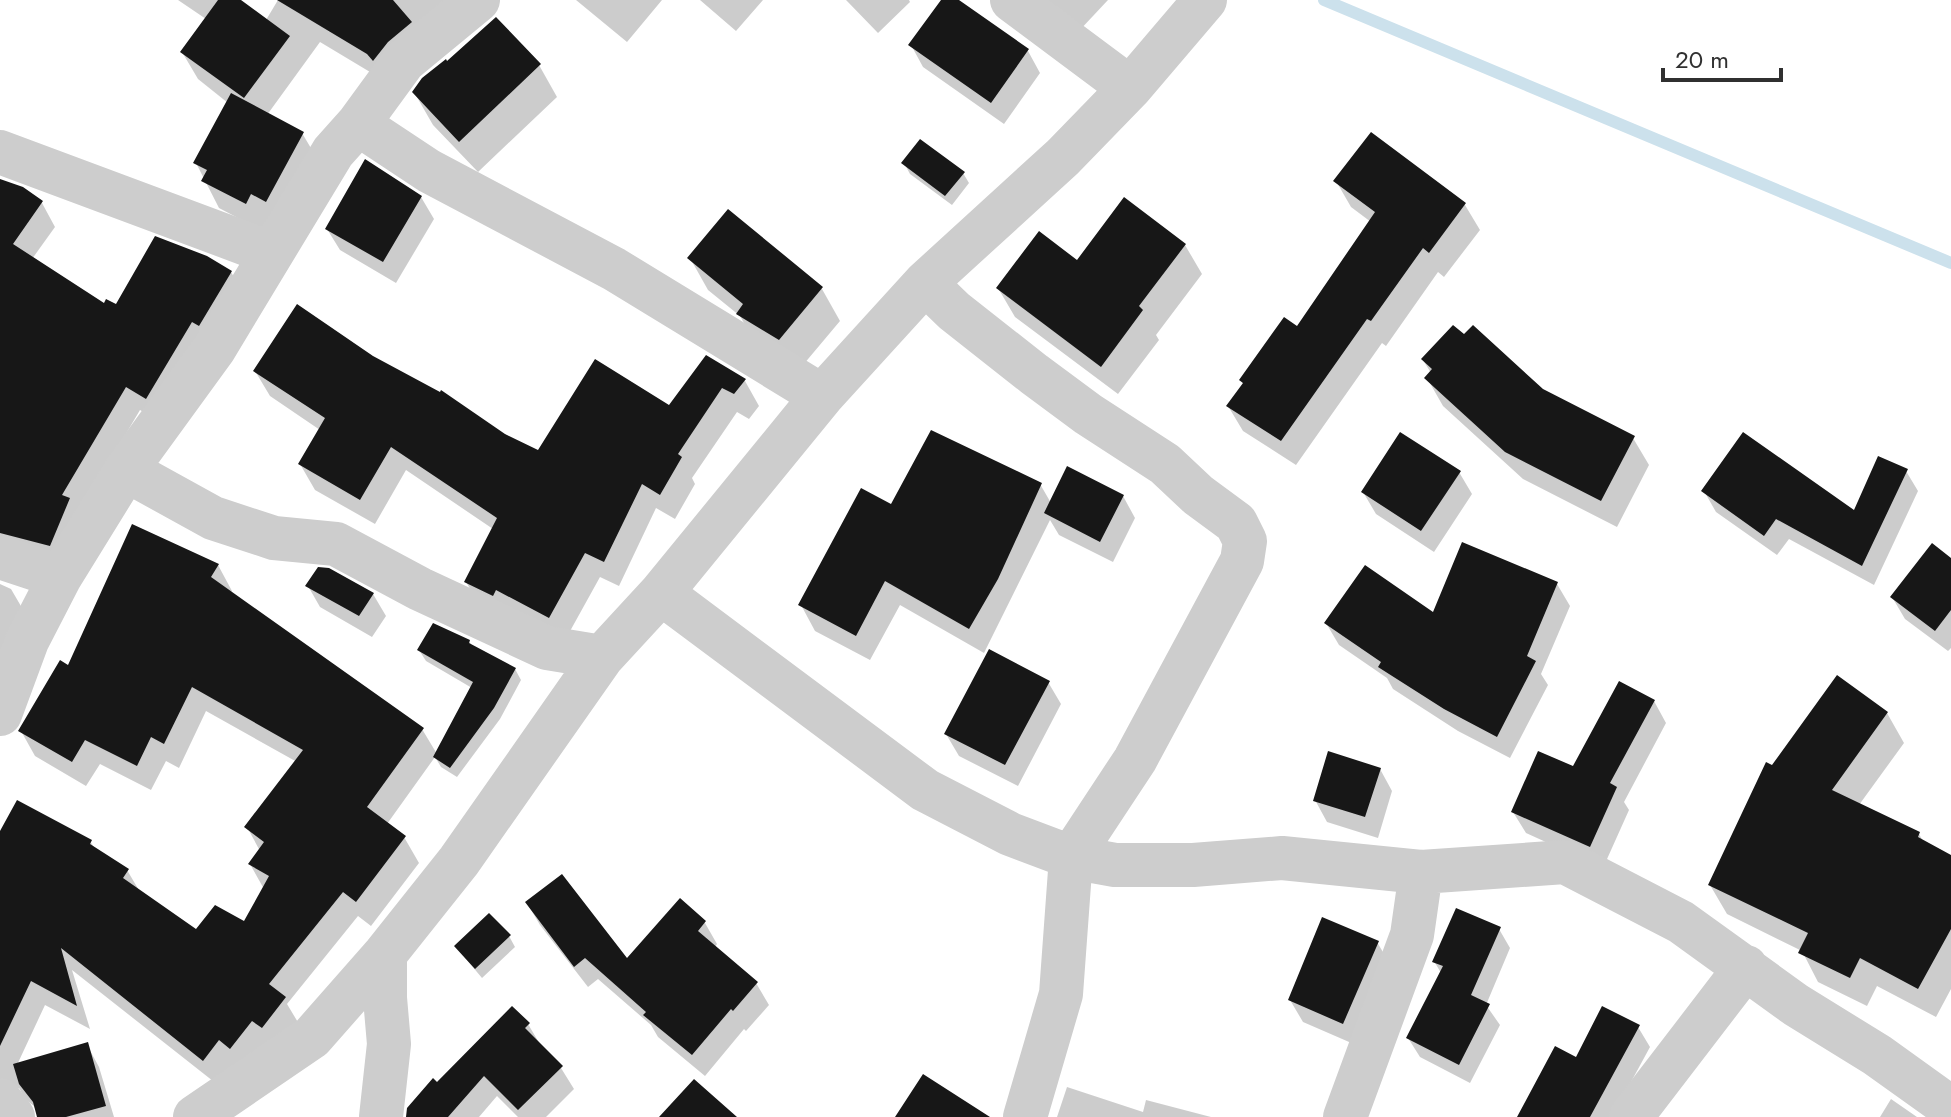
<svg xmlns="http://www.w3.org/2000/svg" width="1951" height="1117" font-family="Jost,sans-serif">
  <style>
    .shadow { fill: #0003 }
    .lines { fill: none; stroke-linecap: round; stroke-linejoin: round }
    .stream { stroke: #cce1ec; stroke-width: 12 }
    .building { fill: #171717 }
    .minor { stroke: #cdcdcd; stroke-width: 44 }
  </style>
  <rect width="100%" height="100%" fill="#fff"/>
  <!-- shadow -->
  <path class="shadow" d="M178,0H238L266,20L278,0H445L385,81L320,42L267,115L302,133L318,160L261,230L219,208L196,163L228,103L198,79L182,52L206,19Z
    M576,0H662L627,42Z
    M700,0H763L736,31Z
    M846,0H909L910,2L878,33Z
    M944,0H956L1028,51L1040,73L1004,124L923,67L911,45Z
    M1044,0H1108L1078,32Z
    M539,65L557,97L478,172L433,125L414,92Z
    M1371,135L1465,205L1480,230L1444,277L1438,272L1386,346L1382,343L1296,465L1243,431L1228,406L1244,385L1241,380L1298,329L1371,222L1351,207L1336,181Z
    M904,163L963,173L969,183L952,205L910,174Z
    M0,181L42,203L55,227L32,259L104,306L116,307L231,272L245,296L160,422L140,410L78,515L63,569L0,561Z
    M421,197L434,219L396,283L340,250L327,229Z
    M728,211L822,289L840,321L798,371L757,346L740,316L708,290L690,258Z
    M1185,245L1202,274L1156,335L1159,340L1118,394L1015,317L998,288L1077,263Z
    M707,357L745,381L759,406L749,419L737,412L692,478L695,484L675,519L656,508L619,586L600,577L564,642L481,607L466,582L493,529L406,470L375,524L315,490L300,464L320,430L270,396L255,371L372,358L504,436L539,453L669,408Z
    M1423,360L1542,391L1633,438L1649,465L1617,527L1523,479L1443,406L1427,378L1431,373Z
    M1906,471L1918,491L1874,585L1789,539L1777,555L1716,512L1704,491L1854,513Z
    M1459,472L1472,494L1434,552L1376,514L1363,492Z
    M1040,484L1051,503L1123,496L1135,518L1113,562L1059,535L1050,520L984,653L900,605L870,660L815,631L801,605L892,506Z
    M1951,560V648L1948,651L1905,619L1892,597Z
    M218,565L232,591L230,593L422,729L437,754L472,688L426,661L419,650L469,641L472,646L515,669L521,680L500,719L457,777L441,767L435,757L387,824L404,837L419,863L371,926L358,916L287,1004L299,1024L218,1085L72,970L90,1029L45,1005L17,1065L87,1045L99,1067L114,1117H39L34,1106L25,1099L19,1088H14L0,1101V835L90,841L95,849L127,870L140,892L196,932L245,923L264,889L250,864L260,851L247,827L297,762L206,711L179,768L166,761L151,790L100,764L86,786L35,756L21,731L69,668Z
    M0,584L11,589L25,613L0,663Z
    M1557,584L1570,606L1541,674L1548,685L1510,758L1458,731L1393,689L1387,678L1339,645L1326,623L1434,615Z
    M308,586L373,594L386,616L372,637L320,607Z
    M1048,682L1061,704L1018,786L959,756L946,734Z
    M1654,701L1666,723L1624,802L1629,810L1603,868L1526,833L1513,812L1573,769Z
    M1887,713L1904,743L1859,805L1919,834L1924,843L1951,858V989L1936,1017L1877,986L1867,1006L1818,982L1802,951L1727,914L1710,885L1773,768Z
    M1380,769L1392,791L1378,838L1327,822L1315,800Z
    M680,901L705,923L717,944L715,947L756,983L769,1005L746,1031L744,1029L705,1076L658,1037L651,1025L598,979L588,987L540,925L527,903L627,961Z
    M1499,929L1510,948L1486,1005L1500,1025L1470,1083L1420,1057L1408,1038L1441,973L1434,961Z
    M509,936L515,947L482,978L456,947Z
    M1377,942L1390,964L1356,1045L1303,1022L1290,1000Z
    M528,1024L541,1046L561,1068L574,1089L546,1117H518L497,1096L479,1117H408L437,1084Z
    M1638,1027L1650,1047L1612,1117H1519L1576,1059Z
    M1067,1087L1143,1112L1146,1100L1211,1117H1057Z
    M1891,1099L1917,1117H1880Z"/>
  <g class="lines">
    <!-- stream -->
    <path class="stream" d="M1324,0L1951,263"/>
  </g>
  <!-- building -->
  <path class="building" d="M218,0H241L290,36L244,98L180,52Z
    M277,0H393L412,22L388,42L373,61L367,54Z
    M941,0H959L1029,49L991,103L908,45Z
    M496,17L541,64L459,142L412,92L422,78L446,59L447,61Z
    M231,93L304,132L266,202L251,194L246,204L201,181L207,170L193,163Z
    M1371,132L1466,203L1429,253L1423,248L1371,321L1367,319L1281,441L1226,406L1243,383L1239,380L1284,317L1297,326L1375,212L1333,181Z
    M920,139L965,172L945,196L901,163Z
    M365,159L422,196L383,262L325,229Z
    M0,179L23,187L43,201L13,244L104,303L106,299L116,304L155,236L207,256L232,271L199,326L192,322L146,399L126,387L62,495L70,498L50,546L0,533Z
    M1124,197L1186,244L1139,306L1143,310L1101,367L996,288L1039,231L1077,260Z
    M728,209L823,287L779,340L736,314L743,304L687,258Z
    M297,304L373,356L440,392L441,390L505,434L538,450L595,359L669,405L706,355L746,379L734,394L722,388L678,454L682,457L660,495L642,484L604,562L585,553L549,618L496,590L493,596L464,582L497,518L391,447L360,500L298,464L325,418L253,371Z
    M1453,325L1464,334L1473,325L1543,389L1635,436L1601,501L1505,452L1424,378L1432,369L1421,359Z
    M931,430L1042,483L998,579L969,629L885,581L856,636L798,605L861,488L891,504Z
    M1400,432L1461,471L1421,531L1361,492Z
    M1743,432L1854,510L1878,456L1908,469L1862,566L1776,519L1764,536L1701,491Z
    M1067,466L1124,495L1100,542L1044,513Z
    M132,524L219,564L211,577L424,728L367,807L406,836L356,902L343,892L269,984L286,997L262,1028L252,1021L230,1049L219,1040L203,1061L61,948L77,1006L31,981L0,1046V831L17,800L92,840L90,844L129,869L123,878L196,929L215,905L244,921L269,876L248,864L264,842L244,827L303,750L192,687L164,744L151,737L137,766L85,740L72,762L18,731L60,660L68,665Z
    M1462,542L1558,582L1527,656L1536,661L1497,737L1444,709L1378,667L1381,662L1324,623L1365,565L1433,612Z
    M1932,543L1951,558V610L1935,631L1890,597Z
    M318,567L329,568L374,593L359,616L305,586Z
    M433,623L470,640L469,643L516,668L494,708L450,768L433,757L473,682L417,650Z
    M989,649L1050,681L1005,765L944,734Z
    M1837,675L1888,712L1832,790L1920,832L1918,837L1951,855V929L1918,989L1860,958L1850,978L1798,953L1808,933L1708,885L1766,762L1772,765Z
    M1619,681L1655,700L1610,783L1617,787L1590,847L1511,812L1538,751L1573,766Z
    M1328,751L1381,768L1365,817L1313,801Z
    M562,874L627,958L680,898L706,921L698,931L758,982L733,1011L731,1009L692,1055L643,1015L646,1012L585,958L574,967L525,902Z
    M1456,908L1501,927L1471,995L1490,1004L1459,1065L1406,1038L1443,966L1432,962Z
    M489,913L511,935L475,969L454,946Z
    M1322,917L1379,941L1343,1024L1288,1000Z
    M512,1006L530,1023L525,1028L563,1066L518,1110L484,1076L448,1117H406L407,1108L433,1078L437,1082Z
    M1602,1006L1640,1025L1590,1117H1517L1555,1046L1576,1057Z
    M88,1042L106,1106L66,1117H37L33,1102L19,1084L13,1064Z
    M923,1074L990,1117H895Z
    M694,1079L737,1117H659Z"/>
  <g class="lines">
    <!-- minor -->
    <path class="minor" d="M1012,0L1130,88
      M358,124L429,171L614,269L822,396
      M0,152L271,253
      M925,283L954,311L1034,374L1088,414L1165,464L1198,495L1236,523L1245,541L1242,561L1135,760L1071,857L1061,994L1025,1117
      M126,470L213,518L274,538L336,544L420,589L547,648L602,657
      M0,557L60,577
      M661,593L925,790L1010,834L1071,857L1115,865H1193L1282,858L1421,872L1565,862L1681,922L1796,1005L1877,1055L1951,1108
      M0,714L27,641L60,577L126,470L214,349L333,152L358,124L404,61L478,0
      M0,1100L13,1117
      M195,1117L312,1037L385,954L459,861L602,657L661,593L822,396L925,283L1063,157L1130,88L1205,0
      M381,1117L389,1044L385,998V954
      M1345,1117L1412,935L1421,872
      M1631,1117L1746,967"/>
  </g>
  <!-- scale -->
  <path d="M1663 68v12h118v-12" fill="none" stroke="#303030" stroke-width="4"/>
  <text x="1675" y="68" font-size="24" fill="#303030" stroke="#ffffff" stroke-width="6" paint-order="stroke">20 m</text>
</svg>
